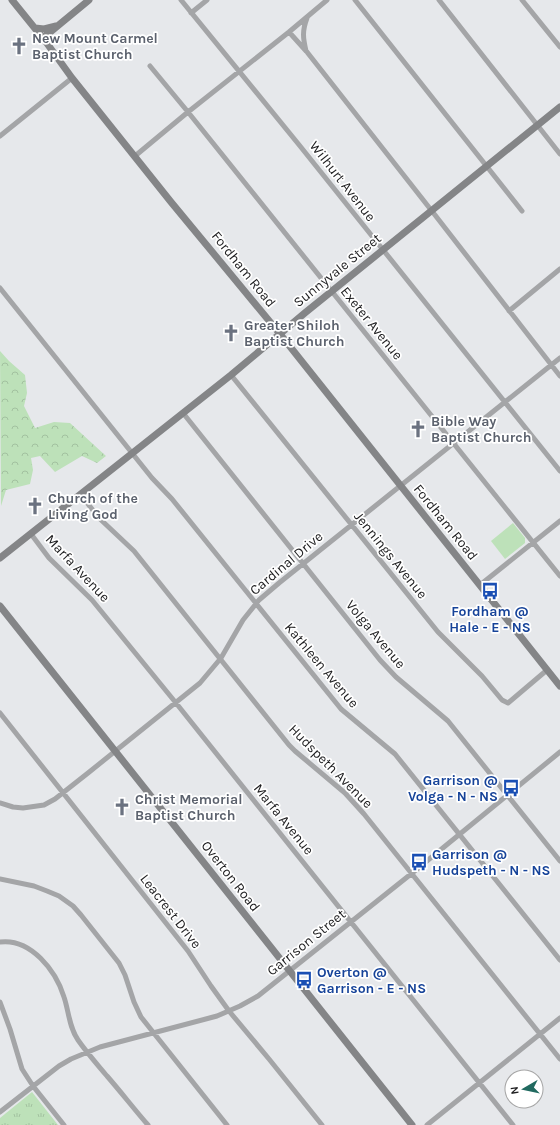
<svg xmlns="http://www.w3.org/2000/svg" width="560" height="1125" font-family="Karla,sans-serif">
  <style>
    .grass { fill: #bde1b9 }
    .forest { fill: url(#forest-crowns) }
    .park { fill: url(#park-tufts) }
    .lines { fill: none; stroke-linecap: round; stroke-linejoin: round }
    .street { stroke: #a4a5a7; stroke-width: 5 }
    .secondary { stroke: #848587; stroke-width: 7 }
    .labels { text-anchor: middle; stroke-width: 3.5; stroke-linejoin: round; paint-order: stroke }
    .worship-label { font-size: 14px; font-weight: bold; fill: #5b616d; stroke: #fff; text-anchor: start }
    .street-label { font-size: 14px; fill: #1d1d1f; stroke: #fff }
    .transit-label { font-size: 14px; font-weight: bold; fill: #164399; stroke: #fff; text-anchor: start }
  </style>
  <defs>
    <pattern id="forest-crowns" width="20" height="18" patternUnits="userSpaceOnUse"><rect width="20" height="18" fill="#bde1b9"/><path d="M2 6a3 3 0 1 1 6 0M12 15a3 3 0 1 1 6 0" fill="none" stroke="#a2c19f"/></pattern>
    <pattern id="park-tufts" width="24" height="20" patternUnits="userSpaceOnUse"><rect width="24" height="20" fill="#bde1b9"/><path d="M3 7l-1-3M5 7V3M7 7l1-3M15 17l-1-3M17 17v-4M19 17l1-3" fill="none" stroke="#a2c19f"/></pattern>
  </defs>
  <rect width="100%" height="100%" fill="#e6e8eb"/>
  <!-- grass -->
  <path class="grass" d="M513,523L525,538V543L505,559L491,541Z"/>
  <!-- forest -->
  <path class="forest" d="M0,351L9,361L25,375L27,393L24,406L35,428L54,422L70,423L106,456L97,463L82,456L55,472L40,456L31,458L33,470L30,484L6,490L1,506Z"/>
  <!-- park -->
  <path class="park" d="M32,1092L58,1125H0V1118Z"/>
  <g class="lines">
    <!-- street -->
    <path class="street" d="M181,0L300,146L560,471
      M355,0L522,211
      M439,0L560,154
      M522,0L560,47
      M191,13L207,0
      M289,32L307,52L435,215L560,376
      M306,51C303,38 302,31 307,18
      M150,66L188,112L560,576
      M0,136L72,78
      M135,156L188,112L289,32L327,0
      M0,288L152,478L172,499L341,709L395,754L560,960
      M509,311L560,269
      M231,375L438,632L482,676L502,700L508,703L547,670
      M183,413L380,660L396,677L441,715L448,721L560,861
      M81,495L99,518L134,551L289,745L295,751L345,793L364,814L560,1059
      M31,534L49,558L92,600L176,703L513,1125
      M480,585L560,521
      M0,713L188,951L211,986L229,1011L269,1059L322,1125
      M0,803L13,807L23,808L44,805L55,799L88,773L200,683L221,658L243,620L259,600L279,583L560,358
      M0,879L34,886L47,891L59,896L73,906L81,915L119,963L125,975L134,1002L141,1017L227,1125
      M0,942C31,938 56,971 64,997C69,1012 69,1027 78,1040C87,1053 97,1064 107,1076C121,1092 134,1109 148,1125
      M0,1002L10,1029L22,1069L33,1086L64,1125
      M0,1112L59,1066L71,1059L100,1047L217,1016L240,1006L258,996L411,874L560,752
      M427,1125L560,1018"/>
    <!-- secondary -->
    <path class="secondary" d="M12,0L46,42L72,78L171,202L280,334L560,686
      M35,28L44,29L56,26
      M43,38L89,0
      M0,558L231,375L306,312L560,107
      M0,606L412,1125"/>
  </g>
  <!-- icons -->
  <defs>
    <g id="church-bare" transform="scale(1.38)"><path d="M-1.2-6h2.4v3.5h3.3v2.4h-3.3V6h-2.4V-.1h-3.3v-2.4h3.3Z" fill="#6b7280" stroke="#fff" stroke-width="2.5" paint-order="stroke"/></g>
    <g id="bus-bare" transform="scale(1.38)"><path d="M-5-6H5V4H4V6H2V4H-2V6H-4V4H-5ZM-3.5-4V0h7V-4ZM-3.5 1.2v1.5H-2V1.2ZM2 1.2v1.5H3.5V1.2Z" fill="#1a4fb4" stroke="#fff" stroke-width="2.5" paint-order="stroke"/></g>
  </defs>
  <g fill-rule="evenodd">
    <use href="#church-bare" x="19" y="46"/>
    <use href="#church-bare" x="231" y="333"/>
    <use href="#church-bare" x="418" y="429"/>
    <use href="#church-bare" x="35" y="506"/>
    <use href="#bus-bare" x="490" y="591"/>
    <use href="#bus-bare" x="511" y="788"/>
    <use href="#church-bare" x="122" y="807"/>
    <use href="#bus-bare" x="419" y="862"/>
    <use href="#bus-bare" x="304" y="980"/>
  </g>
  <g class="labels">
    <!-- worship labels -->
    <g class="worship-label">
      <text x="32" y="43">New Mount Carmel<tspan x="32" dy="16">Baptist Church</tspan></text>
      <text x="244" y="330">Greater Shiloh<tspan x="244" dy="16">Baptist Church</tspan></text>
      <text x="431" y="426">Bible Way<tspan x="431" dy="16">Baptist Church</tspan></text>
      <text x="48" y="503">Church of the<tspan x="48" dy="16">Living God</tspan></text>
      <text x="135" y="804">Christ Memorial<tspan x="135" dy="16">Baptist Church</tspan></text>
    </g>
    <!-- street labels -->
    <g class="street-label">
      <text transform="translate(343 181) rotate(52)" y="5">Wilhurt Avenue</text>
      <text transform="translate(244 269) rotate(51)" y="5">Fordham Road</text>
      <text transform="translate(337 270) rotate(-39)" y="5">Sunnyvale Street</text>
      <text transform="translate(372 323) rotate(51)" y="5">Exeter Avenue</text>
      <text transform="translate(446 522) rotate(51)" y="5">Fordham Road</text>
      <text transform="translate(391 555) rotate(51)" y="5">Jennings Avenue</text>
      <text transform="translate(286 563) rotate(-40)" y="5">Cardinal Drive</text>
      <text transform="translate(78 568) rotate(47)" y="5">Marfa Avenue</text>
      <text transform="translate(376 634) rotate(50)" y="5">Volga Avenue</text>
      <text transform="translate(322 665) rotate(50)" y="5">Kathleen Avenue</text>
      <text transform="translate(331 766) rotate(45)" y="5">Hudspeth Avenue</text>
      <text transform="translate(284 819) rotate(51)" y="5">Marfa Avenue</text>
      <text transform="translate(231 876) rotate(52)" y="5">Overton Road</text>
      <text transform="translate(171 911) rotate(52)" y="5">Leacrest Drive</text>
      <text transform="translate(306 942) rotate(-39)" y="5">Garrison Street</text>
    </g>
    <!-- transit labels -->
    <g class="transit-label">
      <text x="490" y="616" text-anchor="middle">Fordham @<tspan x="490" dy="16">Hale - E - NS</tspan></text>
      <text x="498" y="785" text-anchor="end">Garrison @<tspan x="498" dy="16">Volga - N - NS</tspan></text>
      <text x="432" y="859">Garrison @<tspan x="432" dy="16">Hudspeth - N - NS</tspan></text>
      <text x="317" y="977">Overton @<tspan x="317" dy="16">Garrison - E - NS</tspan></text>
    </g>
  </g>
  <!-- north arrow -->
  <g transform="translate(524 1089) rotate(261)"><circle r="19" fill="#ffffff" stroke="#a5a5a5"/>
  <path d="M0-3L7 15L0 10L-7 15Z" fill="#216a60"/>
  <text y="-6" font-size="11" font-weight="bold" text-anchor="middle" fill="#1d1d1f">N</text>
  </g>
</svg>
